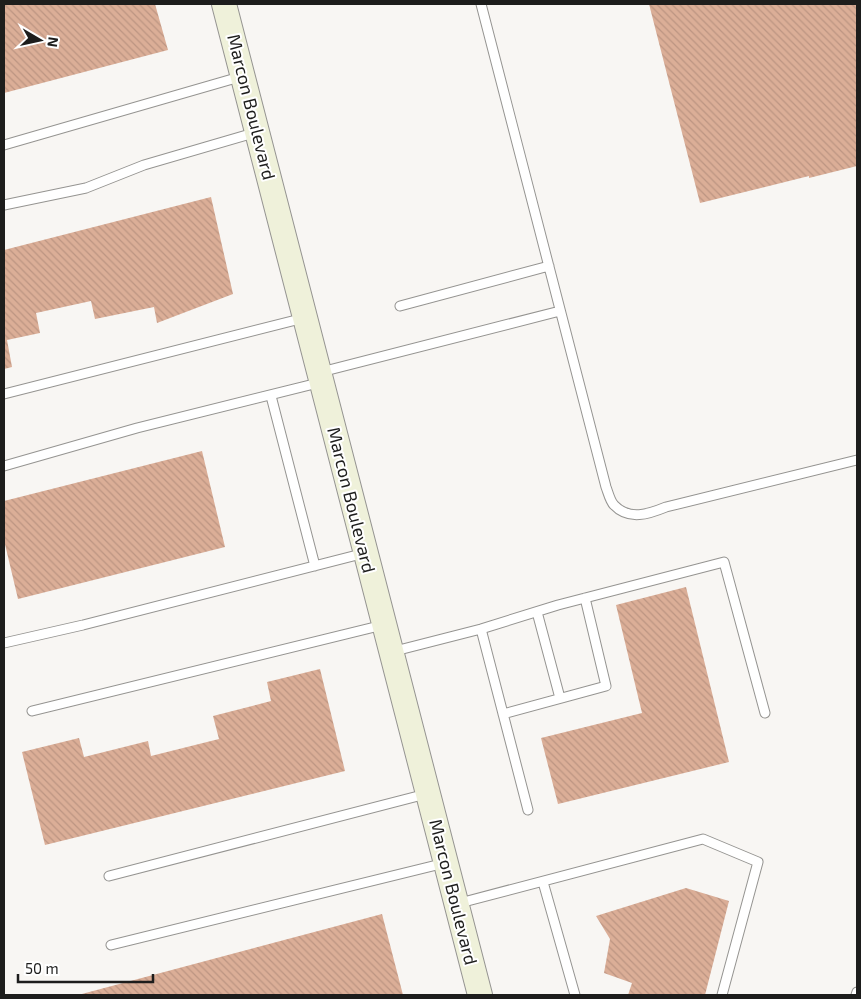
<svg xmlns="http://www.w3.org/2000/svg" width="861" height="999" font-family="'Exo 2',sans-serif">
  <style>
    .building { fill: url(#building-back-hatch) }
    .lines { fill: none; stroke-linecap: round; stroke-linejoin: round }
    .lane-casing { stroke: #959491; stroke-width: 11 }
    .secondary-casing { stroke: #959491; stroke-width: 26 }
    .lane { stroke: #fff; stroke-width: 9 }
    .secondary { stroke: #eff1da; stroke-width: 24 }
    .labels { text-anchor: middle; stroke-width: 4; stroke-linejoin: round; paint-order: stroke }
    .street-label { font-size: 18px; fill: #1d1d1c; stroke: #fff }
  </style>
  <defs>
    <pattern id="building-back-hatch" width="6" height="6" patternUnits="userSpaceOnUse" patternTransform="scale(1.25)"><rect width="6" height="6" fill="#dbae97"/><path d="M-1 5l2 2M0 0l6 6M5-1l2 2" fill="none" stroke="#bc9582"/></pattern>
  </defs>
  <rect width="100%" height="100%" fill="#f8f6f3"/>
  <!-- building -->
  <path class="building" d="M4,4H155L168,50L4,93Z
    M649,4H857V166L809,178V176L700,203Z
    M211,197L233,294L157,323L154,307L95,319L91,301L36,313L40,333L7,340L12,367L4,369V250Z
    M202,451L225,547L18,599L4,540V501Z
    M686,587L729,762L558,804L541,738L642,713L616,605Z
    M320,669L345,771L45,845L22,752L79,738L84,757L148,741L151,756L219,739L213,716L271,701L267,682Z
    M686,888L729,901L705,995H628L632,983L604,973L610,939L596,916Z
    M382,914L403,995H78Z"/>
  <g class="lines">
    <!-- lane casing -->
    <g class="lane-casing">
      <path id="lane" d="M481,4L606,487C608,492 610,501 614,505C629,521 649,514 666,507L857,460
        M4,145L243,76
        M4,205L86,188L144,165L257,132
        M400,306L549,266
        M321,372L560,311
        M4,394L304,318
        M271,396L315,566
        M4,466L137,428L322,382
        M537,612L560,698
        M481,629L528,810
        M4,643L83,625L365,553
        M391,652L481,629L558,605L724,562L765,713
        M32,711L383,625
        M503,714L606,686L585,598
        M109,876L426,794
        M543,882L575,995
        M456,904L703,839L758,862L722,995
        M111,945L445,863
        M856,995L857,992"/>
    </g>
    <!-- secondary casing -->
    <g class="secondary-casing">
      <path id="secondary" d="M224,4L480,995"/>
    </g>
    <!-- lane -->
    <use href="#lane" class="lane"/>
    <!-- secondary -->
    <use href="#secondary" class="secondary"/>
  </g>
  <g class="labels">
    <!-- street labels -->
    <g class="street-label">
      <text transform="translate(251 107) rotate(76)" y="6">Marcon Boulevard</text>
      <text transform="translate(351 500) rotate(76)" y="6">Marcon Boulevard</text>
      <text transform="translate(453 892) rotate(76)" y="6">Marcon Boulevard</text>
    </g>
  </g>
  <!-- border -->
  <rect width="861" height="999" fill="none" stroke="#1d1d1c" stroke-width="10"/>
  <!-- north arrow -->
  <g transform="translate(40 40) rotate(99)" stroke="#ffffff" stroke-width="4" paint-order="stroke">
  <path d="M0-4L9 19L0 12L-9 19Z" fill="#1d1d1c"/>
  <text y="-8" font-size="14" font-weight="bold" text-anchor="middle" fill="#1d1d1c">N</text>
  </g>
  <!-- scale -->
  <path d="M18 974v8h135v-8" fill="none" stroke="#1d1d1c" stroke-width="2.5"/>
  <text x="25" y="974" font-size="15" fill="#1d1d1c" stroke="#ffffff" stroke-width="4" paint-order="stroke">50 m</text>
</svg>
